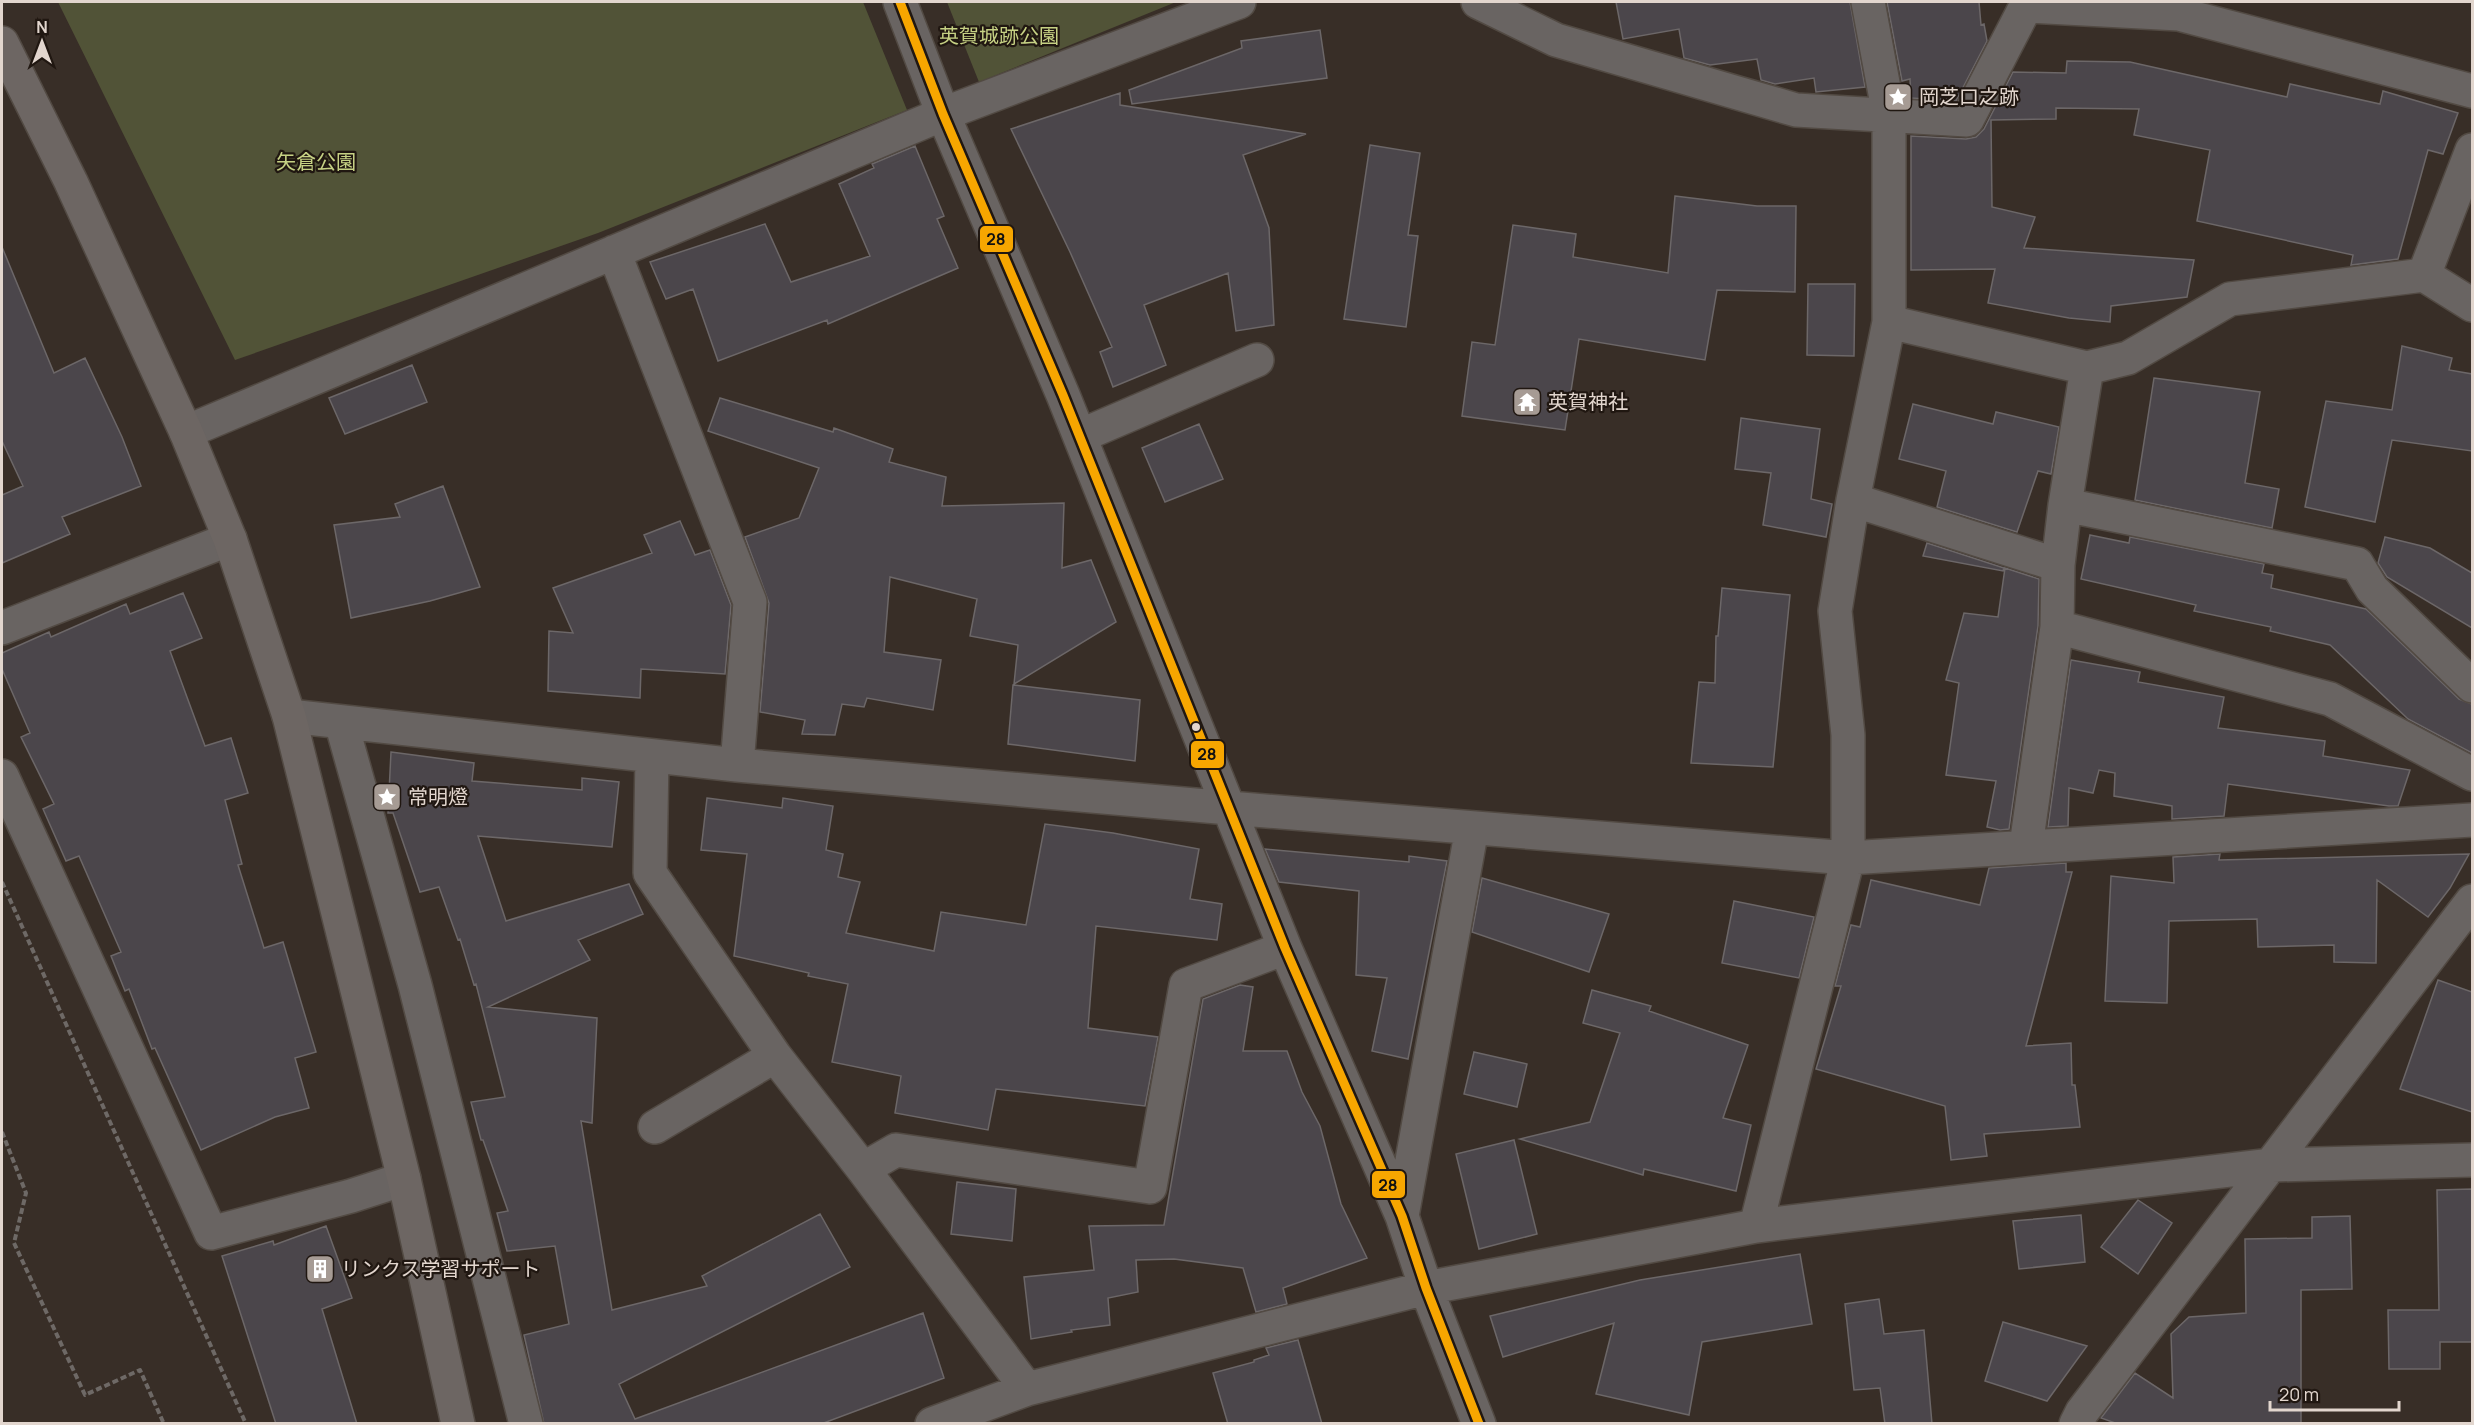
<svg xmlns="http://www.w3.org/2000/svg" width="2474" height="1425" font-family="Manrope,'Noto Sans JP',sans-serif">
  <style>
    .green { fill: #515337 }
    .building { fill: #4b464b; stroke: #6c6768; stroke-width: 1.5 }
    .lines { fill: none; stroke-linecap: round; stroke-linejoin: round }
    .street-casing { stroke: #524a43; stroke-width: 36 }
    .secondary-casing { stroke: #524a43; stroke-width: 36 }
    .path { stroke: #6e6966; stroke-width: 4; stroke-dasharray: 6 3; stroke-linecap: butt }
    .street { stroke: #696462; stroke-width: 33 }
    .secondary { stroke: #6d6663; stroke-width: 33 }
    .bus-1-casing { stroke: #201711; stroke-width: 14 }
    .bus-1 { stroke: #f7a600; stroke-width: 9 }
    .bus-dot { fill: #e2d6ce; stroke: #201711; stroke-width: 2 }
    .labels { text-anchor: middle; stroke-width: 4.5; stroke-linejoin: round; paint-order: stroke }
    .park-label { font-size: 20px; fill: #c6d184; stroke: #201711 }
    .poi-label { font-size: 20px; fill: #e2d6ce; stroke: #201711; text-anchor: start }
    .line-badge { stroke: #201711; stroke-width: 2 }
    .pale-badge-label { font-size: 16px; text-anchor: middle; font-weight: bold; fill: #111 }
  </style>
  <rect width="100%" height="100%" fill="#382e27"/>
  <!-- green -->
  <path class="green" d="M58,2H863L907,110L598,233L235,360Z
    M947,2H1176L979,82Z"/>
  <!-- building -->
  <path class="building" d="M1616,2H1850L1865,87L1816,92L1814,78L1775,84L1761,80L1757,59L1710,65L1684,58L1679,29L1623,39Z
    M1887,2H1979L1981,25L1984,24L1987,41L1956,101L1911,98L1910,79L1902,81Z
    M1320,30L1327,78L1132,104L1129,90L1242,48L1241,41Z
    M2067,61L2130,62L2287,97L2290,84L2380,104L2383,91L2458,113L2443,154L2428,150L2398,259L2351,265L2353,255L2197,221L2210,150L2134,135L2139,109L2056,108V119L1991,120L1992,207L2035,217L2024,248L2194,260L2187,297L2111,306L2110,322L2069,318L1988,303L1995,269L1911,270V136L1966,139L1976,137L1984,129L2013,72L2066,73Z
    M1120,93V105L1306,134L1243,155L1269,228L1274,325L1236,331L1228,273L1144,305L1166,365L1113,387L1100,352L1112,347L1070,252L1011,129Z
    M1370,145L1420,153L1408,235L1418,236L1406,327L1344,319Z
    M915,146L944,216L937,219L958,268L828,324L827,320L718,361L693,289L666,299L650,262L765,224L791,282L870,256L839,184L874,168L872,164Z
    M1675,196L1757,206H1796L1795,292L1717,290L1705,360L1579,339L1565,430L1462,416L1472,342L1495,345L1513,225L1576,234L1573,257L1668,273Z
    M2,247L54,373L85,358L122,437L141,486L62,517L70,534L2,563V495L23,486L2,441Z
    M1808,284H1855L1854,356L1807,355Z
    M2402,346L2452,358L2449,370L2472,374V451L2392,440L2375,522L2305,507L2326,401L2392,410Z
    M412,365L427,402L345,434L329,398Z
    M2154,378L2260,392L2245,483L2279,489L2272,528L2135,500Z
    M720,398L833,432L834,428L893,449L889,462L946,477L942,506L1064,503L1062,568L1091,560L1116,622L1014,684L1018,645L970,636L977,599L890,577L884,652L941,660L933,710L867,698L864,707L842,704L835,735L802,734L805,720L760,712L769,603L745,537L799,518L819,468L708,431Z
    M1913,404L1993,424L1996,412L2059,427L2051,474L2038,471L2017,532L1937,507L1946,471L1899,459Z
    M1741,418L1820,429L1811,499L1832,504L1826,537L1763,525L1771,473L1735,469Z
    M1199,424L1223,479L1165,502L1142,448Z
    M443,486L480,587L430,601L351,618L334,525L400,517L395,504Z
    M680,521L695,555L710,550L731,605L725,674L641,669L640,698L548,691L549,631L573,633L553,588L652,553L644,535Z
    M2090,535L2129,543L2130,537L2264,564L2262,573L2273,575L2271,588L2366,609L2459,699L2472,704V753L2408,719L2330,645L2270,631L2271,627L2194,611L2196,605L2081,579Z
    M2385,537L2430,548L2472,573V628L2387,577L2378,563Z
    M1927,543L2004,568L2003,571L1923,556Z
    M2005,568L2039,579L2038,626L2009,829L2000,830L1987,827L1996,781L1946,775L1959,683L1946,680L1964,613L1998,617Z
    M1722,588L1790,595L1773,767L1691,763L1699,682L1715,683L1716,636H1718Z
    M183,593L202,638L170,651L205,746L231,738L248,793L225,800L242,864L238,865L264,948L283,942L316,1052L295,1058L309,1108L275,1117L201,1150L155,1048L152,1049L129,989L125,991L111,956L121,952L79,856L66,861L43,809L54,804L21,737L30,733L2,669V653L49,632L51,637L126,604L130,614Z
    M2071,660L2140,672L2138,682L2224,697L2218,728L2325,741L2323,756L2410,770L2398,806H2389L2228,784L2224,816L2172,819V806L2114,796L2115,773L2099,770L2093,793L2069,788L2068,826L2048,827Z
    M1013,685L1140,700L1135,761L1008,744Z
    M391,752L474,763L472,781L582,790V778L619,782L612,847L478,836L506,921L629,884L643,914L578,940L590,960L488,1007L597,1018L592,1123L581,1121L612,1310L707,1286L702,1276L820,1214L850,1267L619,1384L635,1419L923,1313L944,1378L821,1424H544L524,1335L569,1324L555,1246L507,1251L497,1213L508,1211L483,1140H481L471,1102L505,1097L476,984L474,985L460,939L458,940L439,887L420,892L393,813H388Z
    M707,798L782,808L783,798L833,806L826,850L843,854L838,877L860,882L846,933L934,951L941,912L1026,925L1045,824L1113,833L1199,849L1190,899L1222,904L1217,940L1096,926L1088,1028L1158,1037L1145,1106L996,1089L988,1130L895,1113L901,1076L832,1062L848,984L808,976L809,973L734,956L747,854L701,850Z
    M1265,849L1409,862V856L1447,861L1408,1059L1372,1051L1387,978L1356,975L1359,891L1279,882Z
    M2220,854L2219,860L2469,854L2450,888L2428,917L2377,880L2376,963L2334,962V945L2258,947L2257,919L2169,921L2167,1003L2105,1001L2111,876L2174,883L2173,857Z
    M2066,863V872H2072L2026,1046L2071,1043L2072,1085H2075L2080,1127L1984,1134L1987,1156L1951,1160L1945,1106L1816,1069L1841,986H1835L1851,925L1860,927L1871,880L1980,905L1989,868Z
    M1482,878L1609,914L1589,972L1472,932Z
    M1734,901L1814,917L1799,978L1722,963Z
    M2438,980L2472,992V1112L2400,1089Z
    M1240,985L1253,987L1243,1051H1287L1302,1092L1320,1126L1341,1204L1367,1258L1283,1288L1287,1304L1256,1312L1243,1268L1174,1259L1136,1260L1138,1292L1108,1298L1110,1325L1071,1330L1072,1332L1031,1339L1024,1277L1094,1270L1089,1226L1164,1225L1203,999Z
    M1592,990L1651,1006L1649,1011L1748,1045L1723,1118L1751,1125L1736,1191L1644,1169L1643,1175L1520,1139L1590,1122L1620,1033L1583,1023Z
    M1474,1052L1527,1064L1517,1107L1464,1094Z
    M1514,1140L1537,1234L1479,1249L1456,1154Z
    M957,1182L1016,1189L1012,1241L951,1234Z
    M2472,1189V1342H2440V1369H2389L2388,1310H2439L2437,1190Z
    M2138,1200L2172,1223L2138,1274L2101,1247Z
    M2081,1215L2085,1262L2019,1269L2013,1221Z
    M2350,1216L2352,1289L2301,1290V1424H2118L2101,1418L2135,1373L2173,1398L2171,1334L2189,1317L2246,1313L2245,1239L2312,1238V1217Z
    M326,1226L352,1298L322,1309L357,1424H276L222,1256L273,1241L274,1245Z
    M1800,1254L1812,1324L1702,1342L1689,1415L1596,1394L1614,1323L1503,1357L1490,1316L1640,1280Z
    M1879,1299L1884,1334L1924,1330L1932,1424H1885L1880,1388L1854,1390L1845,1304Z
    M2003,1322L2087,1346L2047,1401L1985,1381Z
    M1298,1340L1322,1424H1228L1213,1373L1254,1362V1360L1269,1355L1266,1348Z"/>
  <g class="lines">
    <!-- street casing -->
    <g class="street-casing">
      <path id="street" d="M900,2L943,114L1063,395L1285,948L1402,1216L1426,1288L1479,1424
        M1478,2L1556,40L1796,110L1967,120L2026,6L2179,14L2472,91
        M614,252L750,602L737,765
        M2424,275L2472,150
        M1889,322L2087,368L2128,358L2230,299L2424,275L2472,305
        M186,432L943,114L1239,2
        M1080,436L1257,360
        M1853,500L2058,565
        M2065,505L2357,564L2372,589L2472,686
        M2057,627L2330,699L2472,774
        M2,628L230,539
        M289,716L737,765L1229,808L1848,858L2472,820
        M341,722L415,985L526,1424
        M652,756L650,873L775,1056L863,1169L1027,1389
        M2,776L211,1233L351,1196L404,1179
        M2026,846L2057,627L2058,565L2065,505L2087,368
        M655,1127L775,1056
        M863,1169L896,1150L1150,1187L1186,985L1285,948
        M1402,1216L1472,828
        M1756,1226L1848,858V735L1835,611L1853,500L1889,322V115L1868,2
        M932,1424L1027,1389L1426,1288L1756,1226L2272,1165L2472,1160
        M2076,1424L2082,1412L2472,901"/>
    </g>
    <!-- secondary casing -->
    <g class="secondary-casing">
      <path id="secondary" d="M2,43L71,182L186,432L230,539L289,716L404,1179L458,1424"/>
    </g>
    <!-- path -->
    <path class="path" d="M2,882L246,1424
      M2,1132L26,1193L14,1243L85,1395L140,1370L164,1424"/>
    <!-- street -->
    <use href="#street" class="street"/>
    <!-- secondary -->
    <use href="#secondary" class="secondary"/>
    <!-- bus-1 casing -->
    <g class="bus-1-casing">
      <path id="bus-1" d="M900,2L943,114L1063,395L1285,948L1402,1216L1426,1288L1479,1424"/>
    </g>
    <!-- bus-1 -->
    <use href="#bus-1" class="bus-1"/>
  </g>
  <!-- icons -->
  <defs>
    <g id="sight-square" transform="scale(1.5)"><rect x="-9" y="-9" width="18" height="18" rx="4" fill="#a69b94" stroke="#201711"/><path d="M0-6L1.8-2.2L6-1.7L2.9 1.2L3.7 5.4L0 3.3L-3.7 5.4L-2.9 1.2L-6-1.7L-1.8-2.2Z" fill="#fff"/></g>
    <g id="temple-square" transform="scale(1.5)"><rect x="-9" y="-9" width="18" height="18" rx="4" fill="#a69b94" stroke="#201711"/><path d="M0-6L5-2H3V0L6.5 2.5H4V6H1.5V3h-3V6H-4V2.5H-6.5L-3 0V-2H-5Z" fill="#fff"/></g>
    <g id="building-square" transform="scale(1.5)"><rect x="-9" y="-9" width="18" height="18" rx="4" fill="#a69b94" stroke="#201711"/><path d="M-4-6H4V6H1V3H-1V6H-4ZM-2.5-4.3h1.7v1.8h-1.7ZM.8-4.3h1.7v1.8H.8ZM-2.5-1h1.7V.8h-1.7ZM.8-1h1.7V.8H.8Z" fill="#fff"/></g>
  </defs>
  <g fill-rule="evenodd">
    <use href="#sight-square" x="1898" y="97"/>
    <use href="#temple-square" x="1527" y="402"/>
    <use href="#sight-square" x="387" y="797"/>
    <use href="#building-square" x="320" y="1269"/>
  </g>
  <!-- markers -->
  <circle class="bus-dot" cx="1196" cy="727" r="5"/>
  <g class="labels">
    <!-- park labels -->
    <g class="park-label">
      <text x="999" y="43">英賀城跡公園</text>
      <text x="316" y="169">矢倉公園</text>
    </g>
    <!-- poi labels -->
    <g class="poi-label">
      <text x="1919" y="104">岡芝口之跡</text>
      <text x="1548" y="409">英賀神社</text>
      <text x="408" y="804">常明燈</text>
      <text x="341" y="1276">リンクス学習サポート</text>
    </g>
  </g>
  <g class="line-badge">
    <rect x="979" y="225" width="35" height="28" rx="6" fill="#f7a600"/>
    <rect x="1190" y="740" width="35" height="29" rx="6" fill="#f7a600"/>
    <rect x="1371" y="1170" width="35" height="29" rx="6" fill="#f7a600"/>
  </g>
  <g class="pale-badge-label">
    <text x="996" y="245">28</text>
    <text x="1207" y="760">28</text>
    <text x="1388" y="1191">28</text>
  </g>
  <!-- border -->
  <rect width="2474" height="1425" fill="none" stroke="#e2d6ce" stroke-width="6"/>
  <!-- north arrow -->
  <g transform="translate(42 42)" stroke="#201711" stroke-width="4.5" paint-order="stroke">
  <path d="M0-4.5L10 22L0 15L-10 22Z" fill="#e2d6ce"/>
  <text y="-9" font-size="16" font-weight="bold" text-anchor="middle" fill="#e2d6ce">N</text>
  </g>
  <!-- scale -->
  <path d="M2270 1401v9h129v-9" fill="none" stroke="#e2d6ce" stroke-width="3"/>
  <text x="2279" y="1401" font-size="18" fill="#e2d6ce" stroke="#201711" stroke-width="4.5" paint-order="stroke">20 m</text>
</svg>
